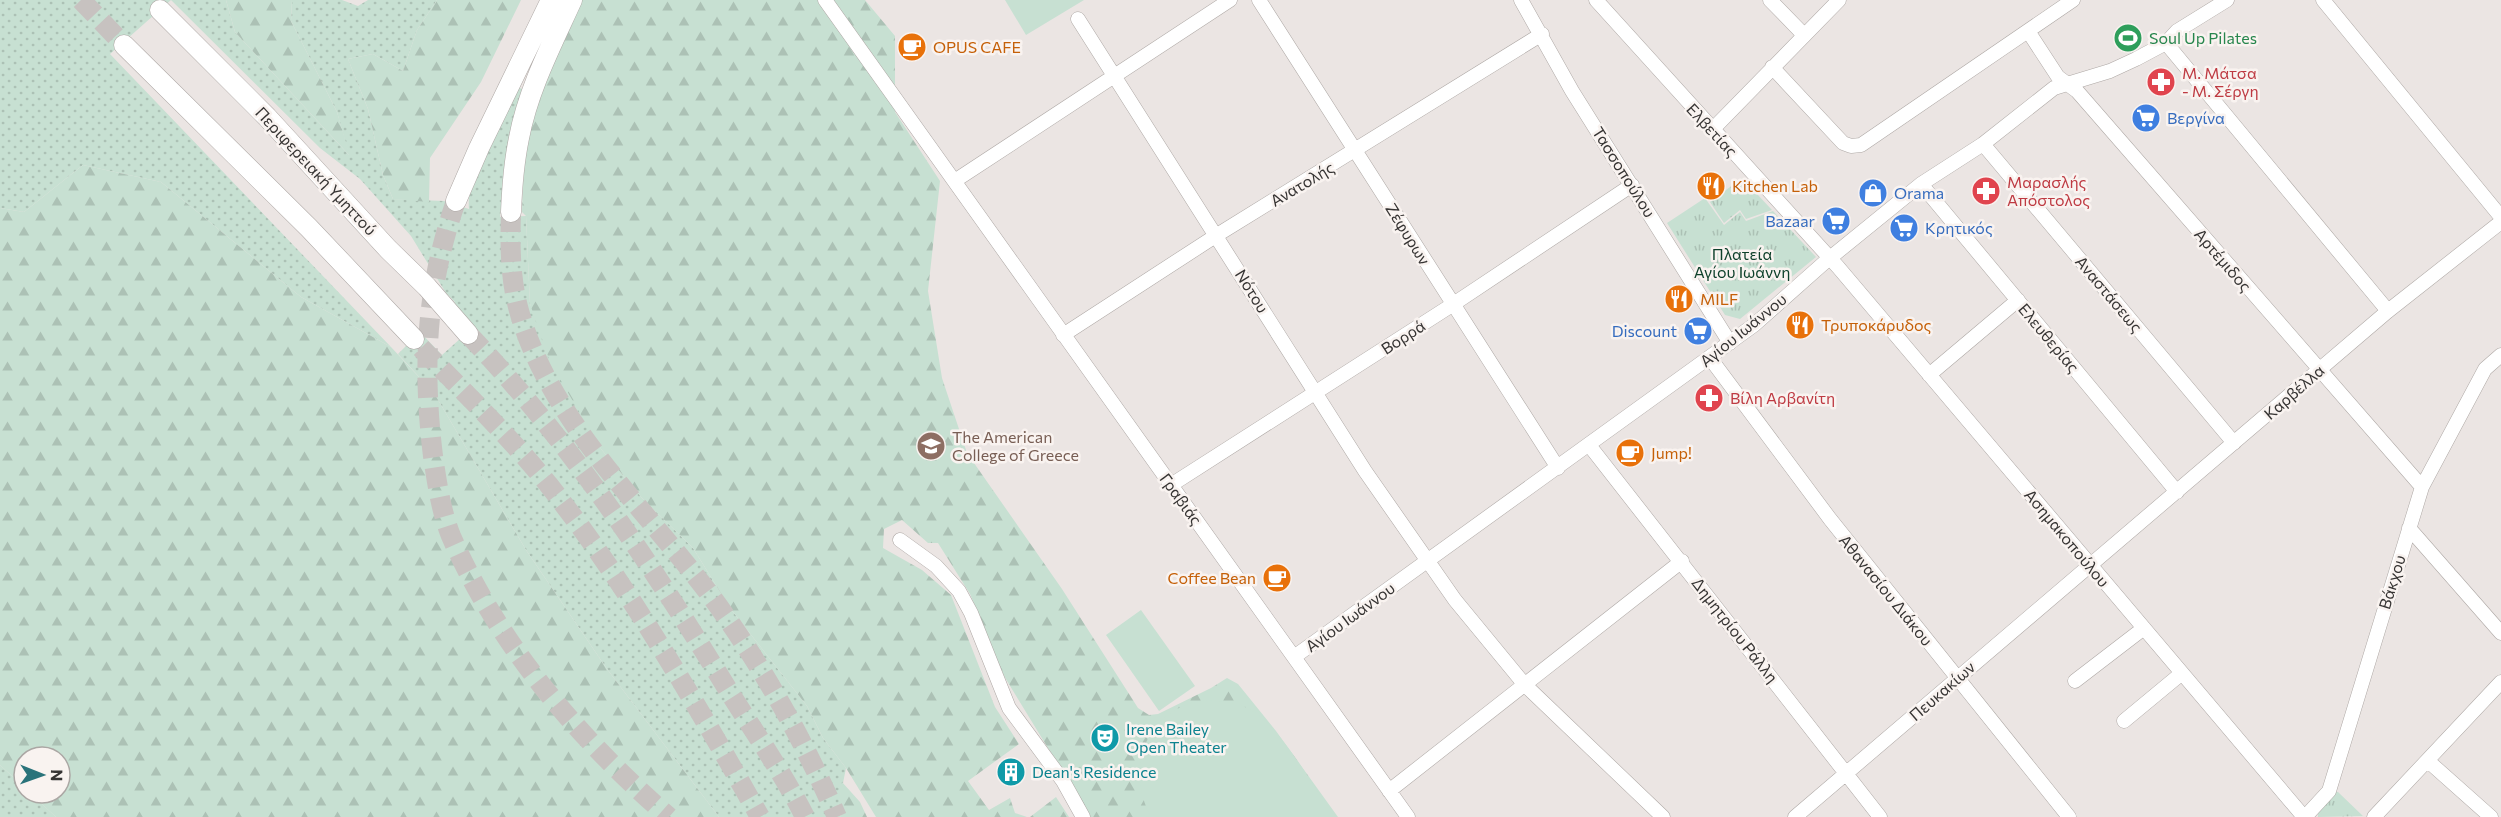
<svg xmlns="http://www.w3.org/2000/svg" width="2501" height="817" font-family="Commissioner,sans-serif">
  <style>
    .grass { fill: url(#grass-dots) }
    .forest { fill: url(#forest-firs) }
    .park { fill: url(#park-tufts) }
    .pitch { fill: #c7e0d2 }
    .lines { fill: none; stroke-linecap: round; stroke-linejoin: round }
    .highway-tunnel { stroke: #c7c2c0; stroke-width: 20; stroke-dasharray: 20 10; stroke-linecap: butt }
    .minor-casing { stroke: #aea8a5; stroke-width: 15 }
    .highway-casing { stroke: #aea8a5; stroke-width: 21 }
    .minor { stroke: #fff; stroke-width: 14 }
    .highway { stroke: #fff; stroke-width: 20 }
    .labels { text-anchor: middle; stroke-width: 5; stroke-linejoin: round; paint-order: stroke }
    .leisure-label { font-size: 16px; fill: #27864d; stroke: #f9f3f0; text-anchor: start }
    .food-label { font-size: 16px; fill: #c56008; stroke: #f9f3f0; text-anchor: start }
    .health-label { font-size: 16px; fill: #be3a42; stroke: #f9f3f0; text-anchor: start }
    .shop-label { font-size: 16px; fill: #366cbe; stroke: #f9f3f0; text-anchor: start }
    .street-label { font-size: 16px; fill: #363433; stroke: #f9f3f0 }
    .park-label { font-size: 16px; fill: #0e412b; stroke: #f9f3f0 }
    .education-label { font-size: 16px; fill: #785e54; stroke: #f9f3f0; text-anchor: start }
    .culture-label { font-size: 16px; fill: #0d838f; stroke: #f9f3f0; text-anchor: start }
  </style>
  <defs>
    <pattern id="grass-dots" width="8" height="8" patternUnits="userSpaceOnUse" patternTransform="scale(1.5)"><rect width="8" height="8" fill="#c7e0d2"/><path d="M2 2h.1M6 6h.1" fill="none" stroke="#acc1b5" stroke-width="1.8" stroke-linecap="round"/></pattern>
    <pattern id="forest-firs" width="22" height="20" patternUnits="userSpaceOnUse" patternTransform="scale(1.5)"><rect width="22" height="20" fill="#c7e0d2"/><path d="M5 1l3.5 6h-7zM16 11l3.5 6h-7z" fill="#acc1b5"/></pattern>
    <pattern id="park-tufts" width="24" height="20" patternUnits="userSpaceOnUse" patternTransform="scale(1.5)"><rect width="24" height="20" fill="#c7e0d2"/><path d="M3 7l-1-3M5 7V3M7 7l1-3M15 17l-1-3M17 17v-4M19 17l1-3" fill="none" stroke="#acc1b5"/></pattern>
  </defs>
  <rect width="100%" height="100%" fill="#ebe5e3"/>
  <!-- grass -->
  <path class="grass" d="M0,0H226L235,32L349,155L337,112L291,21L292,0H342L358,6L368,0H437L417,30L403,71L373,54L348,59L368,109L383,175L393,199L444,201L469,209C465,177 502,118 517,88L525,89L504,175L500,217L526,216L530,304L601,449L642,498L693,548L730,608L807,706L823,738L846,768L838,808L841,817H719L607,669L526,550L434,393L398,354L420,332L442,355L471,329L451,304L455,302L446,293L411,236L360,179L320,148L171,0L110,54L391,347L301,297L161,182L83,165L24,212L0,208Z
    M0,765L24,787V793H30L56,817H0Z"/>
  <!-- forest -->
  <path class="forest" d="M226,0H292L291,21L337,112L350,156L235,32Z
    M437,0H521L481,82L430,158L429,202L393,199L383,175L368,109L348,59L373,54L403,71L417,30Z
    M582,0H865L895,36V112L940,181L928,291L942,378L967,453L1062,589L1138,708L1149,715L1158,714L1211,688L1227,678L1238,684L1276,731L1338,817H1090L1004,676L970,594L938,543H928L902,520L884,529L883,548L922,570L951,595L995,707L1019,744L968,781L989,810L1010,798L1015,813L1027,817H876L846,768L823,738L807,706L730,608L693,548L642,498L601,449L550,362L530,304L526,216L522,212C523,173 526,134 538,97C549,64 567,32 582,0Z
    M83,165L161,182L301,297L391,347L434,393L526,550L607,669L719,817H56L30,793H60V757H24V787L0,765V208L24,212Z
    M842,782L860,802L867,817H841L838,808Z
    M1056,797L1069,817H1030Z"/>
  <!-- park -->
  <path class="park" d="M1742,178L1772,210L1746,219L1740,210L1724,223L1710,202Z
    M1705,198L1724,225L1740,212L1746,221L1773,211L1816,257L1740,319L1725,315L1667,223Z
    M2334,792H2338L2363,816L2318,817V810Z"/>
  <!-- pitch -->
  <path class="pitch" d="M1005,0H1084L1026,35Z
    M1141,610L1195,686L1159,711L1106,635Z
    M1204,700C1220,701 1234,701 1249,709C1278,723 1315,789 1335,817H1151C1130,779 1138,727 1181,707C1188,703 1196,702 1204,700Z"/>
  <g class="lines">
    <!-- highway-tunnel -->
    <path class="highway-tunnel" d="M81,0L124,45
      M456,201C426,288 422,365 433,456C437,483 441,511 451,536C499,646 579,739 669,817
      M511,212C510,244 510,276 518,307C547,418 644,507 711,596C762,665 803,739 837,817
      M468,334C569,440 649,561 725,685C752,729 782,771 805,817
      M421,348C464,392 509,436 548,484C630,588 695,702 760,817"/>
    <!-- minor casing -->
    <g class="minor-casing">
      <path id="minor" d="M825,0L1408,817
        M1259,0L1558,468
        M1521,0L1572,91L1730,343
        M1596,0L1838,267L2304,817
        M1770,0L1804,35
        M2323,0L2501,217
        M1078,19L1365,471L1455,600L1525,685L1663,817
        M2028,31L2058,77L2077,91L2422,487
        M2166,43L2388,311
        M1772,67L1843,143L1851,146L1861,145L2073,0
        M1712,130L1839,0
        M1983,144L2234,443
        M956,180L1230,0
        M1921,184L2177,492
        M1063,335L1217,235L1542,34
        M1710,358L1830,519L2069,817
        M1929,375L2018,300
        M1589,445L1880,817
        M1171,485L1452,305L1632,185
        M2409,528L2501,633
        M900,540L936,566L959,591L971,613L1009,708L1063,781L1083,817
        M1294,657L1754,325L1825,262L1921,184L1983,144L2054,88L2110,71L2136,59L2166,43L2177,31L2227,0
        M2075,681L2144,628
        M2124,721L2182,673
        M2428,761L2491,817
        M1389,791L1682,561
        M1795,817L2388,311L2501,222
        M2305,817L2329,791L2422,487L2485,369L2501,355
        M2374,817L2501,682"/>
    </g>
    <!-- highway casing -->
    <g class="highway-casing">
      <path id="highway" d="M160,10L267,117L388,249L427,287L468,334
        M124,45L309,228L414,339
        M456,201L479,148L551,0
        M511,212C512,187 514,162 519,138C528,90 552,44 572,0"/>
    </g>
    <!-- minor -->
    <use href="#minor" class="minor"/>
    <!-- highway -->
    <use href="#highway" class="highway"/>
  </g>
  <!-- icons -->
  <defs>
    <g id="stadium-disc" transform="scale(1.5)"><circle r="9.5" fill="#2e9e5b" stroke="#f9f3f0"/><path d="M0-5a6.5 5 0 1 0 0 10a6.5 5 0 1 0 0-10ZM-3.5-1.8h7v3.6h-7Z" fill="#fff"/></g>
    <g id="cafe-disc" transform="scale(1.5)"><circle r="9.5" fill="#e8710a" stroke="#f9f3f0"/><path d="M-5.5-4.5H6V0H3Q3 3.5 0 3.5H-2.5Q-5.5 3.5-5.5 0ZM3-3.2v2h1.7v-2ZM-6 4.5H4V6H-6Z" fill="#fff"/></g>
    <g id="pharmacy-disc" transform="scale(1.5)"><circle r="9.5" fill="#e0444e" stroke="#f9f3f0"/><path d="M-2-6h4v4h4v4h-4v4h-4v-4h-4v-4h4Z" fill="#fff"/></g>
    <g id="supermarket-disc" transform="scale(1.5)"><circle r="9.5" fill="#3f7fe0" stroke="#f9f3f0"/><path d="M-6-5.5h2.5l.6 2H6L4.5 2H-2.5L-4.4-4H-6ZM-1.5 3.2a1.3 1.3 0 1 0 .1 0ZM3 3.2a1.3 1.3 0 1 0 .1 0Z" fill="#fff"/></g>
    <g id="restaurant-disc" transform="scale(1.5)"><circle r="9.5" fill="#e8710a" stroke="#f9f3f0"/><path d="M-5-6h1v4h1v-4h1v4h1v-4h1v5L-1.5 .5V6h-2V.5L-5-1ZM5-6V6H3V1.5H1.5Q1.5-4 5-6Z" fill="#fff"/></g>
    <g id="shop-disc" transform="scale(1.5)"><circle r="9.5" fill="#3f7fe0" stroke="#f9f3f0"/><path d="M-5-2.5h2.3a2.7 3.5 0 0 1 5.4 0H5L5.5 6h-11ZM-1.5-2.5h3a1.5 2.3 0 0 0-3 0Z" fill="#fff"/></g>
    <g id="university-disc" transform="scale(1.5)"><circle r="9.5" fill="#8d6e63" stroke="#f9f3f0"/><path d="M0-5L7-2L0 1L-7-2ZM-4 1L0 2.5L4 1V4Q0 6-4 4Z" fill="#fff"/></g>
    <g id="theatre-disc" transform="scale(1.5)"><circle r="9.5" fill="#0f9aa8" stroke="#f9f3f0"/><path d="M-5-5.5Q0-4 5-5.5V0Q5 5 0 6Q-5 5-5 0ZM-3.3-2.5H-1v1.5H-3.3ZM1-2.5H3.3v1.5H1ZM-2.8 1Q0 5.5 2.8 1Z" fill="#fff"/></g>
    <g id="building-disc" transform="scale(1.5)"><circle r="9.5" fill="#0f9aa8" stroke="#f9f3f0"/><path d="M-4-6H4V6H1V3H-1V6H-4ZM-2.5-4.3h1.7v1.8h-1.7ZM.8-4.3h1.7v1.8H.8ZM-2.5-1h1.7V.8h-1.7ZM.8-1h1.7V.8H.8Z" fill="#fff"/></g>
  </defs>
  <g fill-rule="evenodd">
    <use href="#stadium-disc" x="2128" y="38"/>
    <use href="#cafe-disc" x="912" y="47"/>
    <use href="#pharmacy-disc" x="2161" y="82"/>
    <use href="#supermarket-disc" x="2146" y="118"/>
    <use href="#restaurant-disc" x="1711" y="186"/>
    <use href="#pharmacy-disc" x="1986" y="191"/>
    <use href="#shop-disc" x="1873" y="193"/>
    <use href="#supermarket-disc" x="1836" y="221"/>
    <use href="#supermarket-disc" x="1904" y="228"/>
    <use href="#restaurant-disc" x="1679" y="299"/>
    <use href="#restaurant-disc" x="1800" y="325"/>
    <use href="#supermarket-disc" x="1698" y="331"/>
    <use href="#pharmacy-disc" x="1709" y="398"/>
    <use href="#university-disc" x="931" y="446"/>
    <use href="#cafe-disc" x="1630" y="453"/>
    <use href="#cafe-disc" x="1277" y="578"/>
    <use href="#theatre-disc" x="1105" y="738"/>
    <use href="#building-disc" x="1011" y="772"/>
  </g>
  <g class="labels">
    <!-- leisure labels -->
    <g class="leisure-label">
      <text x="2149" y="44">Soul Up Pilates</text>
    </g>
    <!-- food labels -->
    <g class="food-label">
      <text x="933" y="53">OPUS CAFE</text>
      <text x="1732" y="192">Kitchen Lab</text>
      <text x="1700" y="305">MILF</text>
      <text x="1821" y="331">Τρυποκάρυδος</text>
      <text x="1651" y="459">Jump!</text>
      <text x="1256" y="584" text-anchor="end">Coffee Bean</text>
    </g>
    <!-- health labels -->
    <g class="health-label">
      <text x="2182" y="79">Μ. Μάτσα<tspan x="2182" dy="18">- Μ. Σέργη</tspan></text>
      <text x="2007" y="188">Μαρασλής<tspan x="2007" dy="18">Απόστολος</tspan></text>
      <text x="1730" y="404">Βίλη Αρβανίτη</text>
    </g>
    <!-- shop labels -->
    <g class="shop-label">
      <text x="2167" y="124">Βεργίνα</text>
      <text x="1894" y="199">Orama</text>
      <text x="1815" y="227" text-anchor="end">Bazaar</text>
      <text x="1925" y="234">Κρητικός</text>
      <text x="1677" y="337" text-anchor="end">Discount</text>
    </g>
    <!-- street labels -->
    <g class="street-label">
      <text transform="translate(1712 130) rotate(47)" y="6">Ελβετίας</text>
      <text transform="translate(316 171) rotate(47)" y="6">Περιφερειακή Υμηττού</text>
      <text transform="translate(1624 172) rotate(58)" y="6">Τασσοπούλου</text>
      <text transform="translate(1302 184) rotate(-31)" y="6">Ανατολής</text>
      <text transform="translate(1408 234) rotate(58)" y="6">Ζέφυρων</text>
      <text transform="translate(2223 260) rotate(49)" y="6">Αρτέμιδος</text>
      <text transform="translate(1252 291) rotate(58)" y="6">Νότου</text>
      <text transform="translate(2109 294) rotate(50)" y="6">Αναστάσεως</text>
      <text transform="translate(1743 330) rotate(-39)" y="6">Αγίου Ιωάννου</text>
      <text transform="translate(1403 337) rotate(-33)" y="6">Βορρά</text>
      <text transform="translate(2049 338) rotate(50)" y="6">Ελευθερίας</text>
      <text transform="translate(2294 392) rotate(-41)" y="6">Καρβέλλα</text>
      <text transform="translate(1181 499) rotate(54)" y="6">Γραβιάς</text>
      <text transform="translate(2067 538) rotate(50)" y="6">Ασημακοπούλου</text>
      <text transform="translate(2392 582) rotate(-73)" y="6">Βάκχου</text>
      <text transform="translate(1886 590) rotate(51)" y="6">Αθανασίου Διάκου</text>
      <text transform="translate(1350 617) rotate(-36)" y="6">Αγίου Ιωάννου</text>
      <text transform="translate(1735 630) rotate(52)" y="6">Δημητρίου Ράλλη</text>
      <text transform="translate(1942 691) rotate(-41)" y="6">Πευκακίων</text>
    </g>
    <!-- park labels -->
    <g class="park-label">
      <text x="1742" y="260">Πλατεία<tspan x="1742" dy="18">Αγίου Ιωάννη</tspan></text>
    </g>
    <!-- education labels -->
    <g class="education-label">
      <text x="952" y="443">The American<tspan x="952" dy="18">College of Greece</tspan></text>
    </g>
    <!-- culture labels -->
    <g class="culture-label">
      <text x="1126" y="735">Irene Bailey<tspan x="1126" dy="18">Open Theater</tspan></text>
      <text x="1032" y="778">Dean's Residence</text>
    </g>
  </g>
  <!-- north arrow -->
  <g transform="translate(42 775) rotate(91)"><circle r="28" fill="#f9f3f0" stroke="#aba7a4" stroke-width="1.5"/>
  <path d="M0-4.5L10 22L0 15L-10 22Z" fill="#2a737a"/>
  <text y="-9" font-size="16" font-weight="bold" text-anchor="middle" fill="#363433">N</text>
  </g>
</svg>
